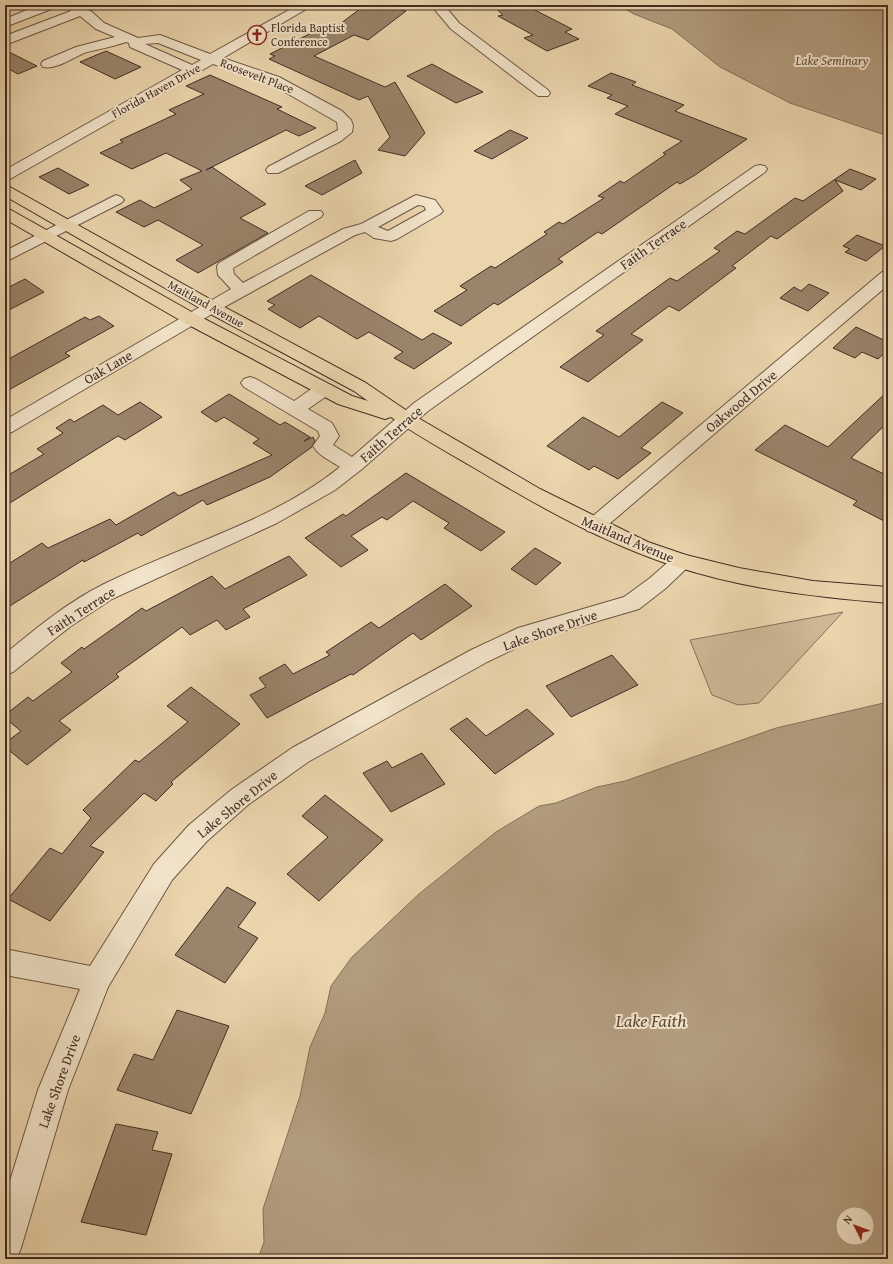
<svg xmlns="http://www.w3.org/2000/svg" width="893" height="1264" font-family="'Gentium Book Plus',serif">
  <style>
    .green { fill: #ceb896; stroke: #88725d }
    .water { fill: #b29c7e; stroke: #85705a; fill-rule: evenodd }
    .building { fill: #9a846b; stroke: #422d24 }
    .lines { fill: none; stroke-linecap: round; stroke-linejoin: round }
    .minor-casing { stroke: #6c5746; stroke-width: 2 }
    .major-casing { stroke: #422d24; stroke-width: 2 }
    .minor { fill: #f2e4ca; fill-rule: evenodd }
    .major { fill: #ebd5ad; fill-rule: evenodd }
    .labels { text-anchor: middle; stroke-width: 4; stroke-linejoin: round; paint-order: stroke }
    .far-poi-label { font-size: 12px; fill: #422d24; stroke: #f2e4ca; text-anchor: start }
    .far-street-label { font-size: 12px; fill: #422d24; stroke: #f2e4ca }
    .far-water-label { font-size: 13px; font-style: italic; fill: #5e493a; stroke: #f2e4ca }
    .street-label { font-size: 14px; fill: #422d24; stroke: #f2e4ca }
    .near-water-label { font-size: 18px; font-style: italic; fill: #5e493a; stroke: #f2e4ca }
  </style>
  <rect width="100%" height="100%" fill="#ebd5ad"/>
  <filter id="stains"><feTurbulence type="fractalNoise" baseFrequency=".005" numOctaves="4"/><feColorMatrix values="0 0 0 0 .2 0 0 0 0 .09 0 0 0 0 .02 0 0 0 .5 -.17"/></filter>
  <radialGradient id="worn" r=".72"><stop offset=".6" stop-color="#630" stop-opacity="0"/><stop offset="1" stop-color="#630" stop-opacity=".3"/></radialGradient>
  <!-- green -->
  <path class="green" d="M843,612L759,703L738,705L712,695L690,640Z"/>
  <!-- water -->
  <path class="water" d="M618,5H888V136L790,103L720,67L672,29L634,14Z
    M888,702V1259H258L264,1242L263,1209L300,1096L310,1047L325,1013L331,986L352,957L419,894L496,832L539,806L556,803L597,787L625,781L776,728ZM843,1214H867V1238H843Z"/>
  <!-- building -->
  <path class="building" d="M365,5H380L406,11L368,40L354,35L314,56L385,87L395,82L425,133L405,156L378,150L390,137L368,96L359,100L269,59L275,56L270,54L329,24L336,27Z
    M492,5H525L572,29L565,32L579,39L547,51L524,38L533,35L498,16L503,15Z
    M5,50L37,66L18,74L5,67Z
    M106,51L141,67L115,79L80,62Z
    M432,64L483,92L456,103L407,76Z
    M611,73L636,82L632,85L684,105L675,111L747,139L695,175L680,184L677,182L602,234L598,232L558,259L563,262L498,305L494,303L461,326L434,311L467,290L460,286L491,266L495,268L547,234L544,232L559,222L563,224L604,198L598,196L620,181L624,183L666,154L663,153L682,141L615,114L628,106L607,98L612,95L588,86Z
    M210,75L282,107L277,109L316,128L299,136L286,130L206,170L212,167L266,204L240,218L268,233L198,273L176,260L203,245L158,220L144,227L116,212L140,200L154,208L192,189L180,180L202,171L166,153L132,169L100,153L123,142L120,140L176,114L169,110L204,94L186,86Z
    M510,130L528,138L492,159L474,151Z
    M355,160L362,173L322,195L305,186Z
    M58,168L89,185L69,194L39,177Z
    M850,169L876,179L861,190L835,180L843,191L777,239L771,236L732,266L736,268L679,311L669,306L631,334L643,340L588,382L560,367L604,335L596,331L670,278L677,281L720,251L714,248L737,231L745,234L795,198L803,201Z
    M857,235L885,246L866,261L845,252L850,249L843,246Z
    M311,275L422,340L433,333L452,343L414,369L394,358L403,352L369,332L357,339L319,316L300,328L268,309L275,305L267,301Z
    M25,279L44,292L5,312V289Z
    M809,284L829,293L808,311L780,298L794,287L801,291Z
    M99,316L114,326L65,353L70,356L5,392V361L85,317L90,320Z
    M856,327L888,342V350L878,359L862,352L855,358L833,348Z
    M888,391V422L851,458L888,476V523L853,505L857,501L755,450L785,425L828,447Z
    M229,394L280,425L285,422L310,437L304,441L313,437L315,441L312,447L270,477L207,505L203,500L141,536L138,533L84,562L83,560L5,609V566L42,543L48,548L110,519L116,525L174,492L179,496L272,455L253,443L259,439L224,417L216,422L201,412Z
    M140,402L162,417L125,440L118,436L5,506V477L44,454L37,449L63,433L56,428L70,419L74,422L103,405L118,415Z
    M662,402L683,413L641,448L651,453L618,479L594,466L589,470L547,446L583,417L619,437Z
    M406,473L505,532L481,551L444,528L449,523L413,501L387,520L382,517L351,536L368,550L341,567L305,538L343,514L346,516Z
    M535,548L561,563L536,585L511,569Z
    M289,556L307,575L243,609L250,617L226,630L217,620L190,635L182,627L116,674L119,677L59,721L71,730L27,765L5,747V743L21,731L5,718V715L28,697L33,701L72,672L61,663L82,647L84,649L142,608L146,611L212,576L225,589Z
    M445,584L472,606L421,640L413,633L353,675L351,674L267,718L250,695L266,687L259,678L285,664L293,674L330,655L326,652L371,622L379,628Z
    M612,655L638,685L571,717L546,686Z
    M191,687L240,724L171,782L173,784L156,801L144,793L90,846L104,852L50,921L8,899L50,848L62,854L91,818L83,810L135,760L139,762L188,722L167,706Z
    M527,709L554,734L495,774L450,729L467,718L486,736Z
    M422,753L445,784L391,812L363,773L387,761L392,768Z
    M325,795L383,840L319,901L287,874L328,837L302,816Z
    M227,887L256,903L238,927L258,938L225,983L175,955Z
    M177,1010L229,1026L191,1114L117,1090L134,1054L153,1060Z
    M116,1124L158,1132L152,1150L172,1154L146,1235L81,1222Z"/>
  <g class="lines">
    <!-- minor casing -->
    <g class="minor-casing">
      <path id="minor" d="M39,5H56L54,8L5,27V19Z
        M63,5H78L92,12L104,23L138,38L160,35L210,54L298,5H313L223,58L279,77L342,111L351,120L353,126L352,132L341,141L278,173H268L266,170L268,167L338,130L337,122L269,83L213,64L10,179L5,180V170L182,70L130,47L129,43L126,42C112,47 98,49 84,53C72,58 56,70 43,67L41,64L43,61L76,47L115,37L96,29L80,16L5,45V36L71,11ZM158,43L201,60L192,65L145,44Z
        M431,5H444L459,23L548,90L550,93L548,96H538L451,29Z
        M760,165L765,166L767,169L765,172L428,411L362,469L335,490L277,523L112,599L71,626L13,672L5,675V654C36,628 68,602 104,584C182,545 272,522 340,467C331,461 319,456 313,446L320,436L318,431L244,387L241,383L244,379L250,377L256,379L294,401C306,394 317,381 331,385L334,389L331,393L308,409L332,423L339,436L333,445L352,457L414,403L755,166Z
        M116,195L121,197L124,200L121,203L5,262V251Z
        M416,195L435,200L443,211L440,214L397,239L391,241L374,238L365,232L355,235L217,311L12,432L5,434V420L231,289L218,275L217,266L219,263L309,211H321L323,214L321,217L233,268L234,274L243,283L343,229L361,224ZM418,205L424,206L426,210L388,231L378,227Z
        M888,271V285L601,531L594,533L587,531L584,526L587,521L882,272Z
        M682,554L689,556L692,561L689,566L666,588L639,609L533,640L487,662L308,762L249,804L207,841L172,880L108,987L68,1090L21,1248L16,1259H5V1197L38,1090L80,989L5,975V949L90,966L154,864L189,825L231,790L292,748L471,650L518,628L624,597L650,578L675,556Z"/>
    </g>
    <!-- major casing -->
    <g class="major-casing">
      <path id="major" d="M5,185L10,187L217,303L366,383L413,415L540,489L648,542L686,555L739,568L813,581L888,587V603C816,597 744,589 674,566C603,543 535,504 471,466C444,450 416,435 391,417L385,419L338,404L185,323L5,219V208L11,210L197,315L352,396L368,401L354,391L205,311L5,196Z"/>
    </g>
    <!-- minor -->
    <use href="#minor" class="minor"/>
    <!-- major -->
    <use href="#major" class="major"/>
  </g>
  <!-- icons -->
  <defs>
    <g id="church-ring" transform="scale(1)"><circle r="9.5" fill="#f2e4ca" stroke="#8f2418" stroke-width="1.5"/><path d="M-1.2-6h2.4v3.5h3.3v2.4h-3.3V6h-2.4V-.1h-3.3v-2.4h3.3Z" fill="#8f2418"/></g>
  </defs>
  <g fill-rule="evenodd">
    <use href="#church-ring" x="257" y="35"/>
  </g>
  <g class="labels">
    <!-- far-poi labels -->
    <g class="far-poi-label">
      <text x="271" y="32">Florida Baptist<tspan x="271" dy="14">Conference</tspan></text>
    </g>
    <!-- far-street labels -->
    <g class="far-street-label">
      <text transform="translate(257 76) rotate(21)" y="4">Roosevelt Place</text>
      <text transform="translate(156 91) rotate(-29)" y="4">Florida Haven Drive</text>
      <text transform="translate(206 304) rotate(29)" y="4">Maitland Avenue</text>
    </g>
    <!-- far-water labels -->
    <g class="far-water-label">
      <text x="832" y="65">Lake Seminary</text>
    </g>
    <!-- street labels -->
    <g class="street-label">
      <text transform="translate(653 244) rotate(-35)" y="5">Faith Terrace</text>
      <text transform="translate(108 367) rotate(-30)" y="5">Oak Lane</text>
      <text transform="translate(741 401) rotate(-40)" y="5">Oakwood Drive</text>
      <text transform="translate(391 434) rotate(-41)" y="5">Faith Terrace</text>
      <text transform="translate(628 539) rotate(23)" y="5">Maitland Avenue</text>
      <text transform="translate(81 611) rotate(-33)" y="5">Faith Terrace</text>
      <text transform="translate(550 630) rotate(-19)" y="5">Lake Shore Drive</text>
      <text transform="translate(237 804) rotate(-39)" y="5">Lake Shore Drive</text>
      <text transform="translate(59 1081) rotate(-70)" y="5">Lake Shore Drive</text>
    </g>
    <!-- near-water labels -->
    <g class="near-water-label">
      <text x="651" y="1027">Lake Faith</text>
    </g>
  </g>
  <!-- margin -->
  <rect width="893" height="1264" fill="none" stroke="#ebd5ad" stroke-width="20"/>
  <rect x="6" y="6" width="881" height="1252" fill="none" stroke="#422d24" stroke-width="2"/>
  <rect x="10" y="10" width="873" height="1244" fill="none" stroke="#422d24"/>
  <!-- north arrow -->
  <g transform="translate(855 1226) rotate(312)"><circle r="19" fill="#f2e4ca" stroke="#ac9b88"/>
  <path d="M0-3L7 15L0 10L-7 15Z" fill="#8f2418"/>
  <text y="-6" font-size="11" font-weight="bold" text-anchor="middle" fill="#422d24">N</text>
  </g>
  <rect width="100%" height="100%" filter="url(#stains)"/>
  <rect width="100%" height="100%" fill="url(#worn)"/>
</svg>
